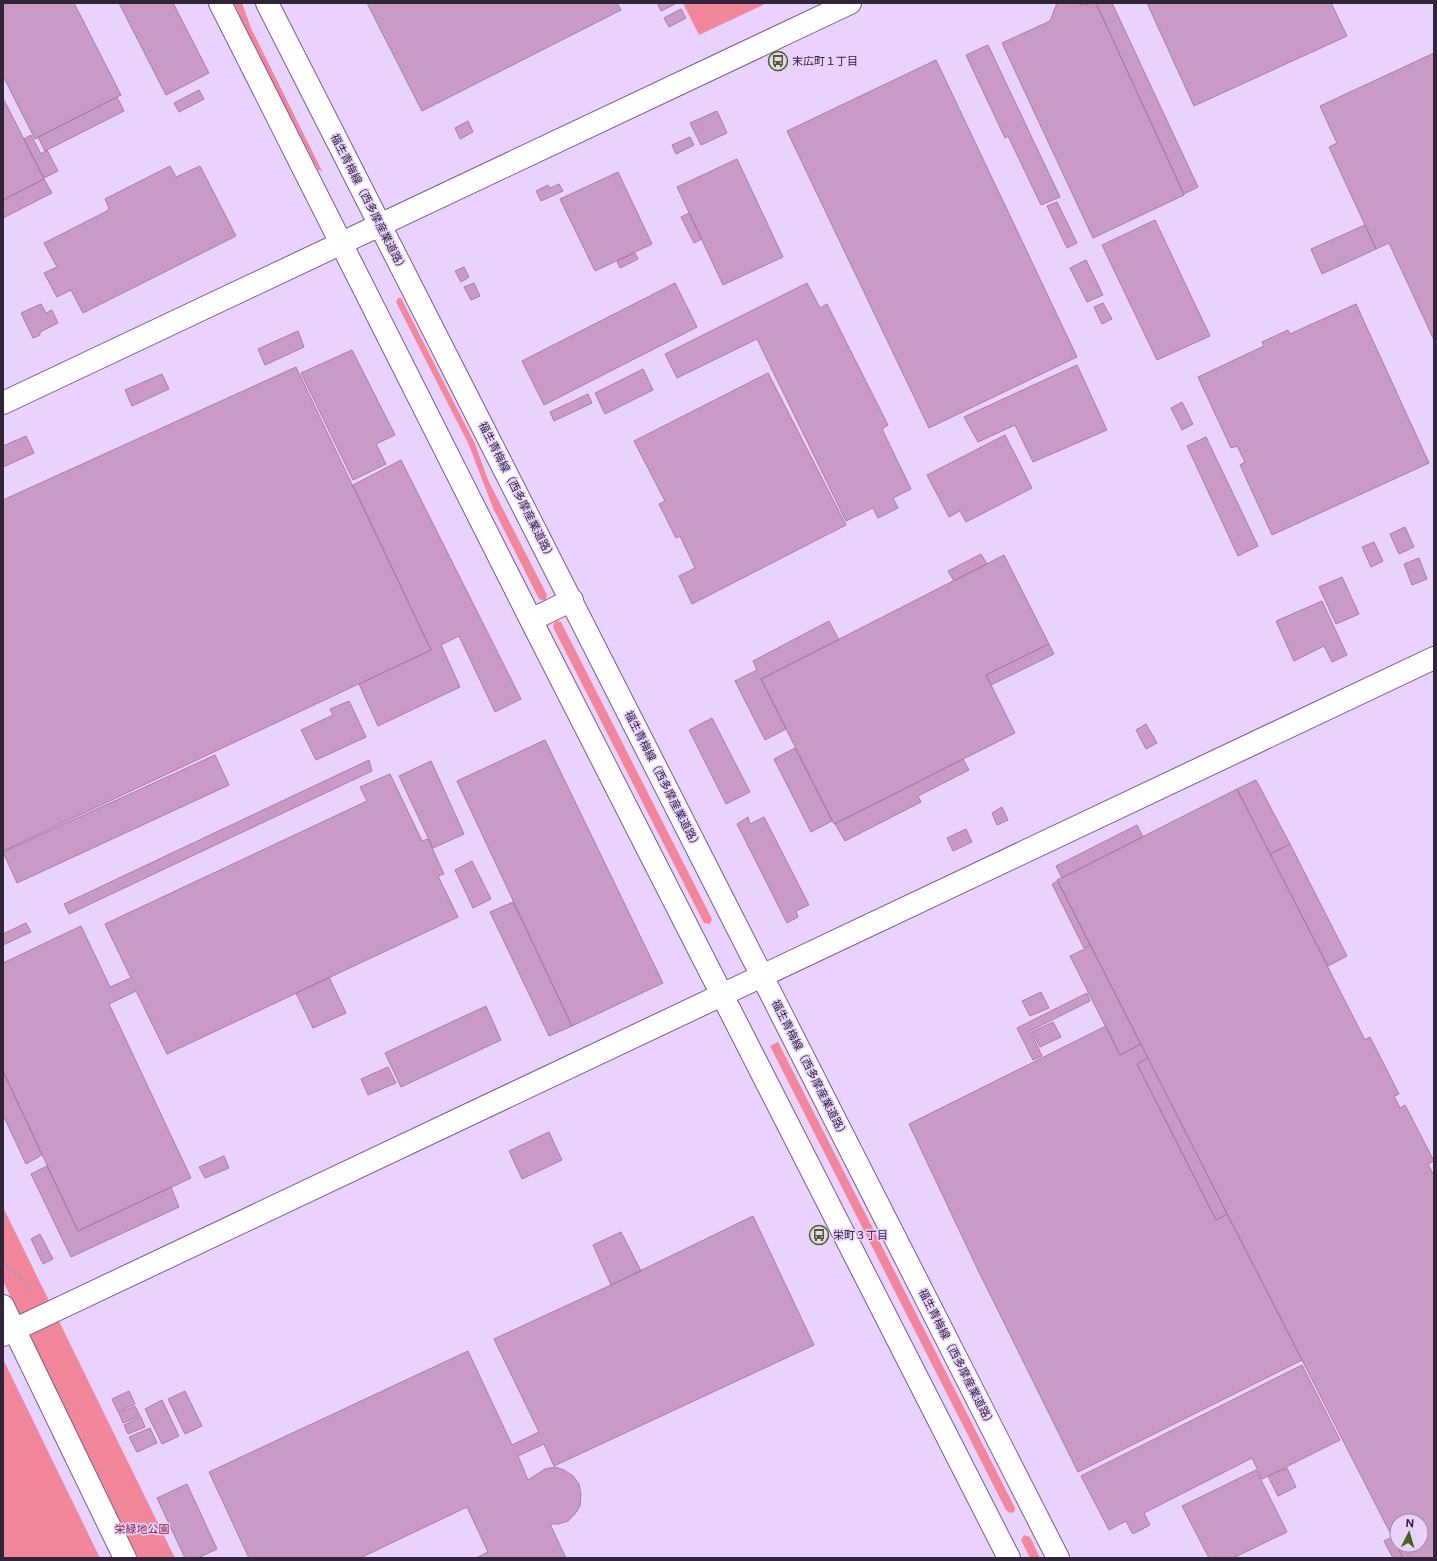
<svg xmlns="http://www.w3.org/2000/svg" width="1437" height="1561" font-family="'Public Sans','Noto Sans JP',sans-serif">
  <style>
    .green { fill: #f2869a }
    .building { fill: #c99ac5; stroke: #a97ca6; fill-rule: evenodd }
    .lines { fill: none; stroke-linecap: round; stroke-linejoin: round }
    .minor-casing { stroke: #775d8d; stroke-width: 24 }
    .tertiary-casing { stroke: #775d8d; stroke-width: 24 }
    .secondary-casing { stroke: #775d8d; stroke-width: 24 }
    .path { stroke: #ad9abe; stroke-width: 2.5; stroke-dasharray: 3 3; stroke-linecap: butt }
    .minor { stroke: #fff; stroke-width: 22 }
    .tertiary { stroke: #fff; stroke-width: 22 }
    .secondary { stroke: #fff; stroke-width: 22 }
    .labels { text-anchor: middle; stroke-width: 3; stroke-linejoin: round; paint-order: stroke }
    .poi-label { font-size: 11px; fill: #302439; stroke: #e9d2fe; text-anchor: start }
    .street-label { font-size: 11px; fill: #302439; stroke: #e9d2fe }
    .park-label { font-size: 11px; fill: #881e3d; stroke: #e9d2fe }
  </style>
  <rect width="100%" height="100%" fill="#e9d2fe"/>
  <!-- green -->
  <path class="green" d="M234,3H242L251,28L322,171L318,170L246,30Z
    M683,3H767L699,35Z
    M398,298H401L475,444L488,480L547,595L545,601L539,599L493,508L469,445L396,302Z
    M557,621L561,622L712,919L710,924L704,923L553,627L554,623Z
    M778,1042L1015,1508L1014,1512L1010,1513L1006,1510L770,1046Z
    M3,1207L175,1558H138L3,1281Z
    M3,1361H4L100,1558H3Z
    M1024,1535L1030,1537L1040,1558H1030L1021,1540Z"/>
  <!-- building -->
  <path class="building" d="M3,3H74L121,95L35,139L3,76Z
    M119,3H173L209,73L166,95Z
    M367,3H617L621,10L422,111Z
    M657,3H677L661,11Z
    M1057,3H1077L1083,5L1096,3L1184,195L1093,238L1002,43L1050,21Z
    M1096,3H1112L1198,187L1184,194Z
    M1147,3H1331L1347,36L1194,106Z
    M681,9L686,18L669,27L664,18Z
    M988,45L1060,197L1041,205L1008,136L1005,138L966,55Z
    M1434,53V340L1389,243L1376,249L1329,147L1337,143L1320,106Z
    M936,60L1077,357L929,428L787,131Z
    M199,90L204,99L179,112L174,103Z
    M117,97L124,111L45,151L38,137Z
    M3,98L44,179L3,200Z
    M717,111L727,133L701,145L690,123Z
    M468,121L473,132L460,139L455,128Z
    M31,135L41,154L47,150L58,171L44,178L24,139Z
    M690,137L694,145L676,154L672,145Z
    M737,159L783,257L723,285L677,187Z
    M170,166L176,177L200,166L236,236L83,313L71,290L57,297L44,273L57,267L44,243L107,211L109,208L105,199Z
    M618,172L652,244L595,271L560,199Z
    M44,179L52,193L3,218V200Z
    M559,184L563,191L541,201L536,191L548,185L550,188Z
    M1057,202L1077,243L1067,248L1047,206Z
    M689,213L702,239L694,243L681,217Z
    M1155,220L1210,336L1157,360L1102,245Z
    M1365,225L1376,249L1322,274L1311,249Z
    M635,253L638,259L620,268L617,261Z
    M1086,260L1103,295L1087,302L1070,268Z
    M464,267L469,277L461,282L455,271Z
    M474,283L480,296L471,300L464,287Z
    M675,283L697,327L544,405L522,361Z
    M807,283L820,308L827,304L888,425L882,429L911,489L893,498L898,508L878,518L873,508L846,521L757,339L677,378L665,354Z
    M1103,303L1112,319L1102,324L1094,307Z
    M41,304L46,313L52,310L58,323L40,332V335L33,338L21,313Z
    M1356,304L1429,463L1272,535L1240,465L1245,462L1237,446L1231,448L1198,377L1264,346L1262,342L1288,330L1290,334Z
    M298,331L304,347L265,365L258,349Z
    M352,350L395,435L376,444L386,464L353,480L301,373Z
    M1077,365L1107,430L1033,462L1015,425L978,442L964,417Z
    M296,367L431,650L3,851V500Z
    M643,369L653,390L605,414L595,393Z
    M768,373L846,525L692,604L679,576L695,568L680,536L676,538L659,504L665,501L634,441Z
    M162,374L169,389L132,406L125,390Z
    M588,394L592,403L554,421L550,412Z
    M1182,402L1193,424L1182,430L1171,408Z
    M1005,435L1032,488L966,522L960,511L949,517L927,475Z
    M26,436L34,453L3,467V446Z
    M1206,437L1258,546L1238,556L1187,446Z
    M401,460L521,699L495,712L459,636L441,645L460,687L378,726L359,684L431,650L353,485Z
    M1405,527L1414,547L1399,554L1390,534Z
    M1374,542L1383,561L1371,567L1362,547Z
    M981,554L987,564L954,581L948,571Z
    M1004,555L1049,644L986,675L1015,733L834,824L761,679Z
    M1419,558L1427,579L1412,585L1404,564Z
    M1342,577L1359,614L1336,624L1319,587Z
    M1322,601L1347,655L1332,662L1324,646L1294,661L1276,621Z
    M829,621L839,640L761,679L786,729L765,740L735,681L757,670L753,661Z
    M1049,644L1054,654L991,685L986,675Z
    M349,701L366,737L316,760L301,730L333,715L330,709Z
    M712,718L750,792L726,804L689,730Z
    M1146,724L1157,743L1146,749L1136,730Z
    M545,740L663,983L572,1026L457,781Z
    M795,748L832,821L811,832L774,759Z
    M215,755L229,785L17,883L3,852Z
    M963,759L969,770L918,796L921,802L845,841L835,824Z
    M369,760L372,771L69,914L64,904Z
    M431,761L464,834L433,848L399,776Z
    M390,774L422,841L428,839L444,874L438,876L458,917L167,1054L136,991L109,1004L191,1178L78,1231L3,1071V963L81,926L110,987L131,978L105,924L367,801L360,787Z
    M1256,780L1290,844L1270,854L1237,789Z
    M1237,789L1365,1040L1370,1037L1399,1094L1394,1096L1400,1108L1405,1105L1434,1161L1428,1164L1434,1176V1558H1403L1057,880ZM1397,1521H1421V1545H1397Z
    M1002,807L1008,820L997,825L992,813Z
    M748,817L750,824L764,817L809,905L796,911L798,917L787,923L737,824Z
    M1137,825L1143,837L1062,878L1056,866Z
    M966,829L972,842L953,851L947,838Z
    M1290,844L1347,956L1328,966L1270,854Z
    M472,861L491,899L473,908L455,870Z
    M1058,881L1090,945L1084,948L1052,884Z
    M513,902L572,1026L549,1036L490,912Z
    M26,923L31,932L3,945V934Z
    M1091,946L1141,1044L1120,1055L1070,956Z
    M329,977L346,1013L313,1028L296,993Z
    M1041,992L1049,1008L1030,1016L1022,1001Z
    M1087,993L1090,1001L1030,1031L1042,1056L1033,1060L1017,1028Z
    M486,1006L501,1040L401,1087L385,1053Z
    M1053,1022L1061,1037L1040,1047L1032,1032Z
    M1106,1026L1120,1055L1141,1044L1148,1058L1137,1064L1216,1220L1227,1214L1302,1360L1078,1472L978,1270L909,1124Z
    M1148,1058L1227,1214L1216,1220L1137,1064Z
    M388,1067L396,1083L368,1095L361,1079Z
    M3,1071L42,1155L26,1164L3,1115Z
    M549,1132L562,1160L522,1179L509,1151Z
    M224,1156L229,1168L205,1178L199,1167Z
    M47,1166L78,1231L171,1187L179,1207L71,1257L31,1174Z
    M753,1216L814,1345L554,1466L544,1444L518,1456L528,1480L545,1469L555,1467L564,1470L573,1476L579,1484L581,1494L580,1506L575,1514L568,1521L558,1524H550L566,1558H476L488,1552L467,1507L360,1558H249L209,1472L468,1351L512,1445L539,1432L494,1339L611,1285Z
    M621,1232L641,1271L611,1285L593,1245Z
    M40,1234L53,1259L43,1264L31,1239Z
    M1302,1365L1340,1440L1262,1479L1252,1458L1144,1513L1150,1525L1135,1533H1132L1126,1521L1109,1530L1081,1476Z
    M129,1391L135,1404L118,1412L112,1399Z
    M185,1391L202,1426L185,1434L168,1399Z
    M162,1400L179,1436L162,1444L145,1409Z
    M135,1406L140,1416L123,1423L119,1413Z
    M141,1417L145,1427L128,1434L124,1425Z
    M150,1428L157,1443L137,1452L129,1437Z
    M1287,1468L1296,1487L1278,1496L1268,1476Z
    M1256,1470L1287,1532L1233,1558H1209L1182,1506Z
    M187,1484L217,1549L198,1558H185L157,1498Z
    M1392,1537L1403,1558H1393L1384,1541Z"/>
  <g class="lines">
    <!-- minor casing -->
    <g class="minor-casing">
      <path id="minor" d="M3,1306L125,1558
        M3,1335L1434,658"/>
    </g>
    <!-- tertiary casing -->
    <g class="tertiary-casing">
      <path id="tertiary" d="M3,403L850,3"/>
    </g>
    <!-- secondary casing -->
    <g class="secondary-casing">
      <path id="secondary" d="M220,3L531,620L1009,1558
        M267,3L1058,1558
        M531,620L572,600"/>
    </g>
    <!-- path -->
    <path class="path" d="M3,1260C10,1274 26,1278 32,1292"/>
    <!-- minor -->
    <use href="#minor" class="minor"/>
    <!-- tertiary -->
    <use href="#tertiary" class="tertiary"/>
    <!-- secondary -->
    <use href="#secondary" class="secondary"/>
  </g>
  <!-- icons -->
  <defs>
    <g id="bus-ring" transform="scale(1)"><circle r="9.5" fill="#e9d2fe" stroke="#47651a" stroke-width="1.5"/><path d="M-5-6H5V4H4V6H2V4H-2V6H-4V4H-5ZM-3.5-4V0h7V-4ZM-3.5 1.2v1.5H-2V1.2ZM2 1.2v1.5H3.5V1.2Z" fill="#47651a"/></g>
  </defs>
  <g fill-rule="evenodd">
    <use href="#bus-ring" x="778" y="61"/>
    <use href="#bus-ring" x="819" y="1235"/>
  </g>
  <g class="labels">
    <!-- poi labels -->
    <g class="poi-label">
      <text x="792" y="65">末広町１丁目</text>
      <text x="833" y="1239">栄町３丁目</text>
    </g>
    <!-- street labels -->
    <g class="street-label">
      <text transform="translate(369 203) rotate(63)" y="4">福生青梅線（西多摩産業道路）</text>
      <text transform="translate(517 491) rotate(63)" y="4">福生青梅線（西多摩産業道路）</text>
      <text transform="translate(663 780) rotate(63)" y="4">福生青梅線（西多摩産業道路）</text>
      <text transform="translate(810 1069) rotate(63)" y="4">福生青梅線（西多摩産業道路）</text>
      <text transform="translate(957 1358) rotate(63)" y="4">福生青梅線（西多摩産業道路）</text>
    </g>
    <!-- park labels -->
    <g class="park-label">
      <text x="142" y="1533">栄緑地公園</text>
    </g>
  </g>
  <!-- border -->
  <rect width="1437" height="1561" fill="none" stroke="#302439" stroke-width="8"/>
  <!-- north arrow -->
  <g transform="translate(1409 1533) rotate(5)"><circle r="19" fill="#e9d2fe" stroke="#9f8caf"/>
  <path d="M0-3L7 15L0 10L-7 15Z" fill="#47651a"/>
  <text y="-6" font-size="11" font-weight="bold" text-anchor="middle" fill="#302439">N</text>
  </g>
</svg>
